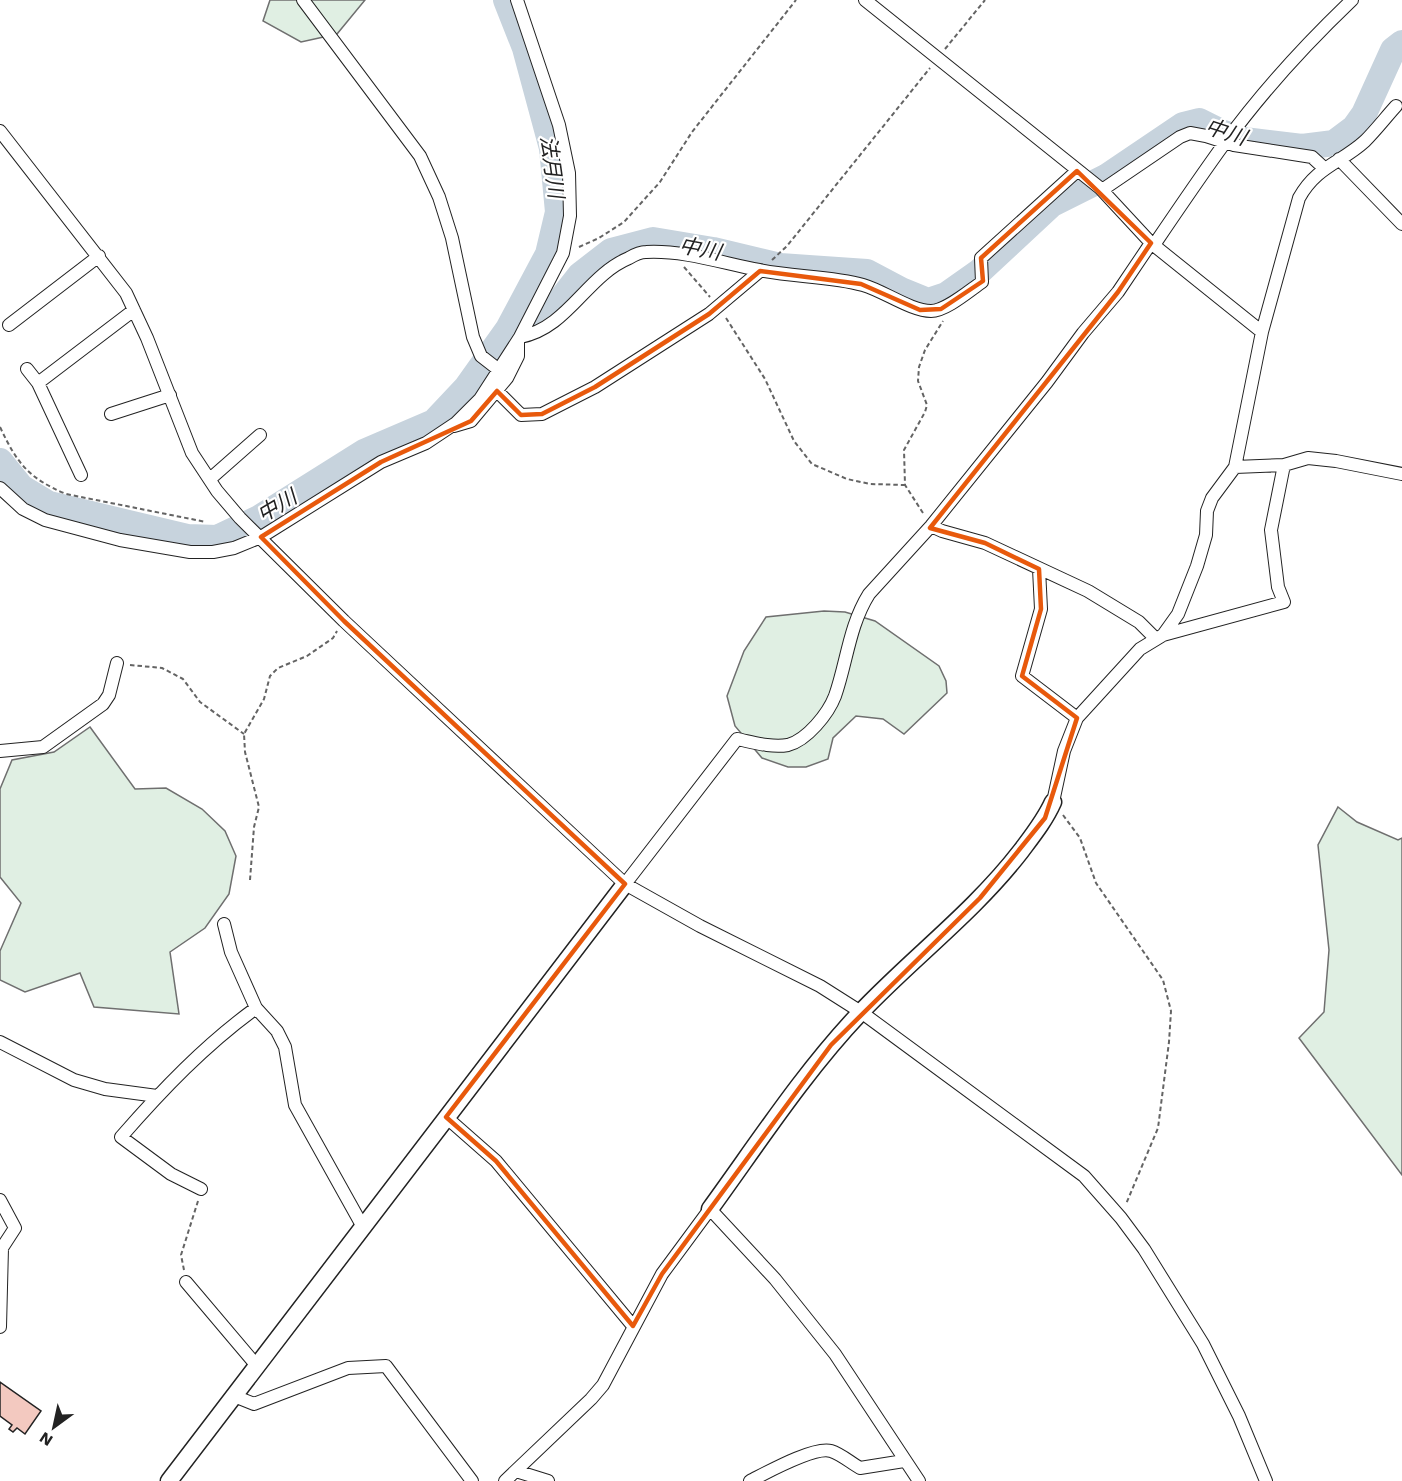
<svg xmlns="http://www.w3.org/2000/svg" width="1402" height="1481" font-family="'Work Sans','Noto Sans JP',sans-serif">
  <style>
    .green { fill: #e0efe3; stroke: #6f6f6f; stroke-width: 1.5 }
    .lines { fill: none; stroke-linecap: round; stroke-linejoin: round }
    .river { stroke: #c7d3dd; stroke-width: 26 }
    .building { fill: #f3c9c0; stroke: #222; stroke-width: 1.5 }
    .minor-casing { stroke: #222; stroke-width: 14 }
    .tertiary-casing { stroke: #222; stroke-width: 19 }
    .path { stroke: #646464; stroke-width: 2; stroke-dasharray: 4.5 3; stroke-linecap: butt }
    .minor { stroke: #fff; stroke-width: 12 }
    .tertiary { stroke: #fff; stroke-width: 16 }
    .marked { fill: none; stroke: #e8590c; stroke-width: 4.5; stroke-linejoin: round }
    .labels { text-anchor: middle; stroke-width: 4.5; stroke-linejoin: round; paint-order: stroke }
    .water-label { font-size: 21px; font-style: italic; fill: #222; stroke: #fff }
  </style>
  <rect width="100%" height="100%" fill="#fff"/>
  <!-- green -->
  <path class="green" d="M270,0H365L337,34L301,42L263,21Z
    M824,611L845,612L875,621L939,666L946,681L947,693L904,734L883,719L856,716L833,738L828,759L806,767H788L762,758L735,726L727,696L744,651L766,617Z
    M90,727L135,789L166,788L202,809L225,831L236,856L229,894L205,928L170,952L179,1014L94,1007L80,973L25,992L0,980V951L21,903L0,877V789L12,760L54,752Z
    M1338,807L1357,822L1398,840L1402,838V1175L1299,1038L1324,1012L1329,950L1318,845Z"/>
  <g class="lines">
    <!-- river -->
    <path class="river" d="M508,329L547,317L580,275L611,251L653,240L713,250L780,266L867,272L901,290L928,301L946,295L980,271L1052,204L1106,177L1183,125L1199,121L1221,132L1244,140L1302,147L1334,143L1354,128L1364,114L1393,50L1402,43
      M0,461L21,487L49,504L187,537L217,538L259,518L364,452L434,422L466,388L508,329L548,254L558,212L552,148L525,48L506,0"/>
  </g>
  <!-- building -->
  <path class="building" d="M0,1382L41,1411L25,1434L17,1428L13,1432L9,1429L12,1425L0,1416Z"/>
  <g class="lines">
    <!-- minor casing -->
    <g class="minor-casing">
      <path id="minor" d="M303,0L420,156L439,197L452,238L473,337L481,356L499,370
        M865,0L1100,188L1151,243L1262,332
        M0,131L126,293L147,338L192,453L217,491L240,518L344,621L625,884L700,926L820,986L861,1012L1084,1176L1121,1218L1144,1249L1203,1344L1239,1416L1266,1481
        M1339,159L1402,224
        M1102,190L1180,137L1190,133L1206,136L1234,145L1312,157L1324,168
        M1154,245C1177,211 1200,177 1224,144C1261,93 1307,43 1352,0
        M9,325L99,256
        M520,337C568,328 586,276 629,258C634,255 640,252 646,252C684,250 722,263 759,270C792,277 832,276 863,285C884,291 911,311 931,311C946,311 970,290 982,282L981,258L1077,171
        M27,369L38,383L81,475
        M38,383L134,310
        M497,391L521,415L542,414L595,387L709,314L760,271
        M111,414L170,395
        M454,426L471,421L507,378L518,356V342
        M1235,467L1284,465L1308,458L1336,461L1402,474
        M210,479L260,435
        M0,488L23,509L45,520L120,540L190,552H213L234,548L261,537L381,462L426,443L456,423L480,399L520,337L563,253L570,216L569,173L559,125L517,0
        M931,526L942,531L985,543L1088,591L1139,622L1156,639
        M1039,569L1041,609L1022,676L1077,718
        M1163,635L1284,602L1278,587L1271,530L1284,465
        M0,751L43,747L103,704L109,695L117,663
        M1053,802L1064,751L1077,718L1140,649L1163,635L1178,614L1197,566L1206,535L1207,511L1212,498L1235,467L1262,332L1299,198C1317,166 1341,163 1365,141C1376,130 1386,117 1396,106
        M625,884L737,739C752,742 771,748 788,745C807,740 828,714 835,696C847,662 849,626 869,594L931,526L1047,382L1083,333L1118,292L1151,243
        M224,924L231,952L256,1008
        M0,1042L74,1080L105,1089L157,1096
        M446,1117L496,1161L633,1326
        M201,1189L171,1174L121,1137C162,1090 205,1045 256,1008L277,1031L285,1047L295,1105L363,1227
        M0,1200L15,1228L2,1248L0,1327
        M186,1282L257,1366
        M234,1396L254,1404L348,1368L386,1366L472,1481
        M516,1471L548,1481
        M505,1481L591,1399L603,1385L662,1274L710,1209L775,1279L835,1354L919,1481
        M750,1481C766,1473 814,1446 831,1451C841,1454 851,1463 860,1468L904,1461"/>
    </g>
    <!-- tertiary casing -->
    <g class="tertiary-casing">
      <path id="tertiary" d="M710,1209C758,1143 804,1072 860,1013C912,958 974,912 1021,851C1033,835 1045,820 1053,802
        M169,1481L625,884"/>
    </g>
    <!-- path -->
    <path class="path" d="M945,49L985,0
      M579,247L599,238L624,222L660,182L692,132L796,0
      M772,260L787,246L930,68
      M684,267L710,297
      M726,318L765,379L794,441L812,464L847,479L870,484L905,485
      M0,427C17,463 28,478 66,494L206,522
      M923,513L905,485L904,450L925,412L927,405L918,381L919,367L925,350L943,321
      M130,665L162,668L183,679L200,702L244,734
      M1063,815L1080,838L1096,883L1163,980L1171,1011L1169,1042L1158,1128L1126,1204
      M250,880L254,827L259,807L245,752L244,734L264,699L270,676L278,668L307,656L333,638L337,631
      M184,1270L181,1255L198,1201"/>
    <!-- minor -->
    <use href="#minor" class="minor"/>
    <!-- tertiary -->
    <use href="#tertiary" class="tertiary"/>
  </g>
  <!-- marked area -->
  <path class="marked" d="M1077,171L1151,243L1118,292L930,528L985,543L1039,569L1041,609L1022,676L1077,718L1045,818L980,898L831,1045L662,1274L633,1326L496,1161L446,1117L625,884L344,621L261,537L381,462L471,421L497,391L521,415L542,414L595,387L709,314L760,271L861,284L920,310L941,309L983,281L981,258Z"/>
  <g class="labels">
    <!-- water labels -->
    <g class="water-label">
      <text transform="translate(1226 132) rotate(18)" y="7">中川</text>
      <text transform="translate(552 167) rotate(82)" y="7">法月川</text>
      <text transform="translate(700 249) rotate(11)" y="7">中川</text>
      <text transform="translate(277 506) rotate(-31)" y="7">中川</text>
    </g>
  </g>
  <!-- north arrow -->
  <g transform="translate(54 1427) rotate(213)" stroke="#ffffff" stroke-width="4.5" paint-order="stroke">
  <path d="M0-4.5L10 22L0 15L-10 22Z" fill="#222222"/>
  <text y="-9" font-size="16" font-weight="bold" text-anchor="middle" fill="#222222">N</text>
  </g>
</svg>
